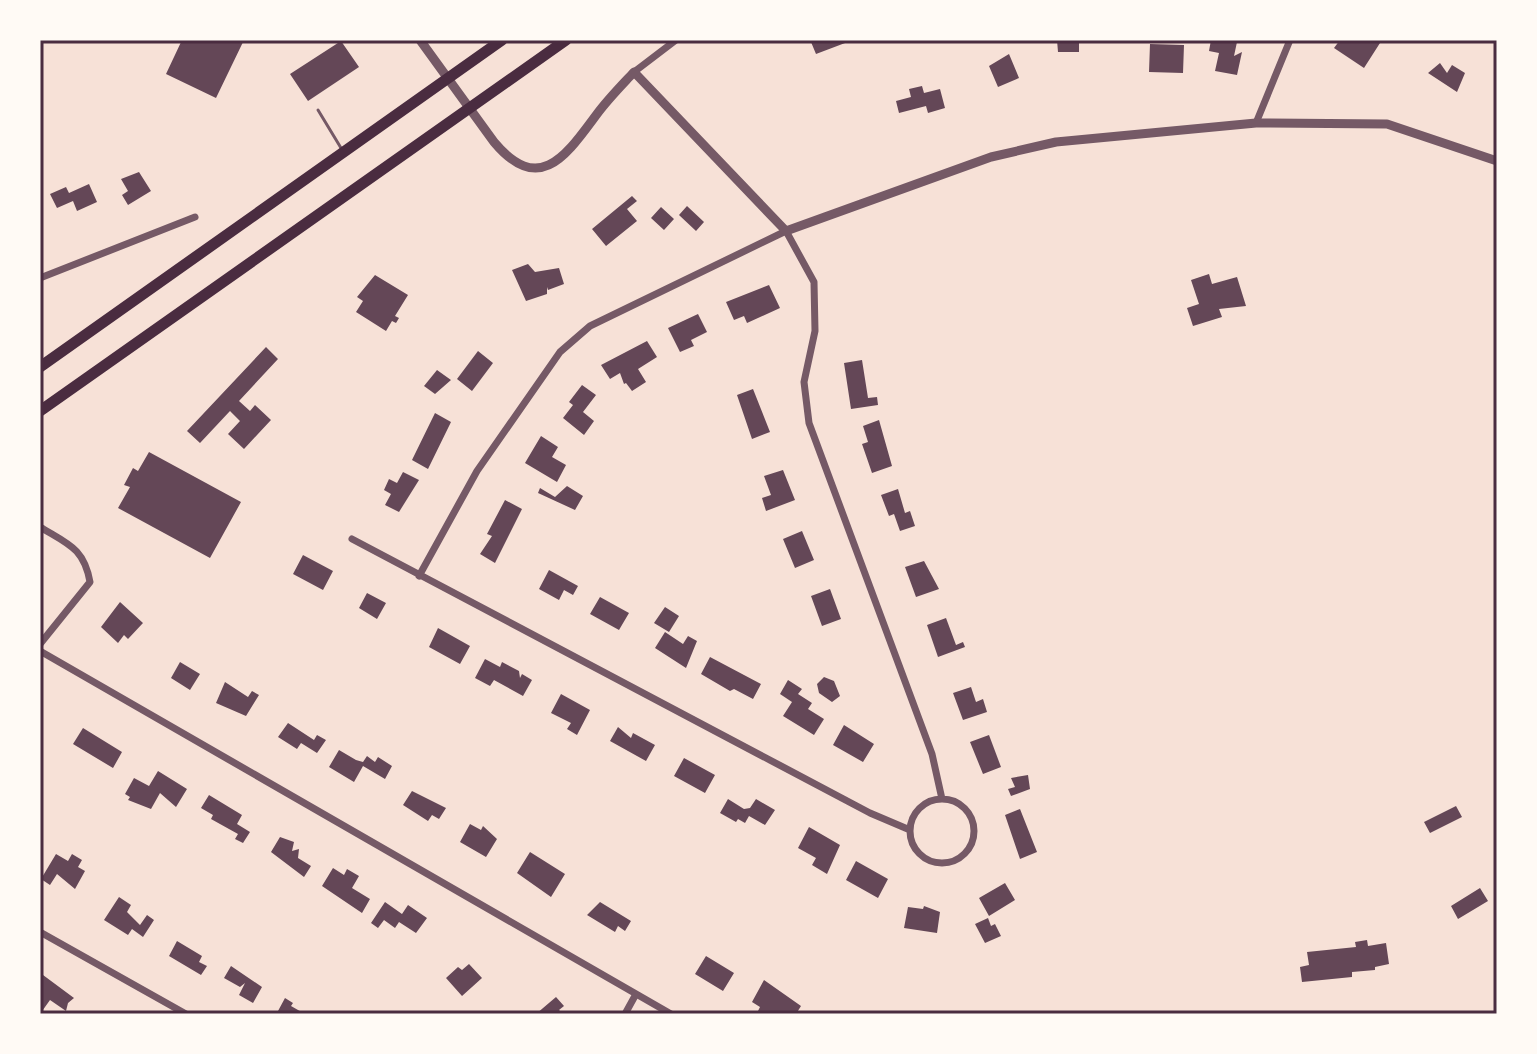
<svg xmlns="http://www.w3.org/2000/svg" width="1537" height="1054" font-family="'Nunito Sans',sans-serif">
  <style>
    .building { fill: #644757 }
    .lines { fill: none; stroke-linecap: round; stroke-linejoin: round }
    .service { stroke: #755966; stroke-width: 3 }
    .minor { stroke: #755966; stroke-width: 7 }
    .tertiary { stroke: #755966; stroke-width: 9 }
    .trunk { stroke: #4a2c40; stroke-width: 11 }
    .neatline { fill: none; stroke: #4a2c40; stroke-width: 3 }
  </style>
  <rect width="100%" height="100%" fill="#f7e1d7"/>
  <!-- building -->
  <path class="building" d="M182,40H244L216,98L166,74Z
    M818,40H853L816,54L811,42Z
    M1057,40H1079V52H1058Z
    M1211,40L1237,42L1234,56L1242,52L1237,75L1215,71L1219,53L1209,51Z
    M1340,40H1376L1380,43L1364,68L1334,48Z
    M341,41L359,67L308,101L290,74Z
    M1150,44L1184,45L1183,73L1149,72Z
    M1009,54L1019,78L998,87L989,66Z
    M1440,63L1447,73L1452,65L1465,73L1457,92L1428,73Z
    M922,86L924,93L940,89L945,108L928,113L926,106L899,113L896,101L911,97L909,89Z
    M139,172L151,191L128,205L122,195L128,191L121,179Z
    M89,184L97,202L77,211L73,201L57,208L50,194L66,187L69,193Z
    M632,196L637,201L627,209L637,221L606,246L592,229Z
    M687,206L704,222L696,231L679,215Z
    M661,207L674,219L664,230L651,218Z
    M528,264L535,272L559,268L564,284L548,290L547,287V294L526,301L512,270Z
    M1209,274L1212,284L1237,277L1246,306L1219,309L1222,317L1193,326L1187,308L1199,304L1191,280Z
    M375,275L408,295L395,316L399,318L396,323L392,321L386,331L356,312L363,301L357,297Z
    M769,285L780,308L747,323L744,316L734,320L726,302Z
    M698,314L707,332L691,340L694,346L680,352L668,328Z
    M647,341L657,357L638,369L646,382L632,391L626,383L624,384L620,373L610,379L601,365Z
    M266,347L278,359L239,401L250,411L255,405L271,420L244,449L228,434L240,421L230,411L200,443L187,431Z
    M478,351L493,363L472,391L457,379Z
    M862,360L868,398L877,397L878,405L851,409L844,363Z
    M437,370L451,380L435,394L424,386Z
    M582,385L596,395L583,412L594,421L584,435L563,418L573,405L569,402Z
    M753,389L770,432L752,439L737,395Z
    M435,413L451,422L428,469L412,460Z
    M879,420L892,466L872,473L862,444L868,442L863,426Z
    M541,436L558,447L552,457L566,465L557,482L525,463Z
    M149,452L241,502L210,558L118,508L130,487L124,485L133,468L138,471Z
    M783,470L795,500L766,511L762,498L771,495L764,476Z
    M403,472L419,480L399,512L385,505L391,494L384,490L389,479L397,483Z
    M567,486L583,496L575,510L538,493L540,488L555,497Z
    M898,489L905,513L910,511L915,526L900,531L894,514L889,516L881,495Z
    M505,500L522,509L495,563L480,554L492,536L487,534Z
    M802,531L814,560L795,568L783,539Z
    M303,555L333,571L323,590L293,574Z
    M924,561L939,589L916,597L905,567Z
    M549,570L578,586L573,595L564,590L559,600L539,589Z
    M830,589L841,619L822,626L811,596Z
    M367,593L386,603L377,619L359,608Z
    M600,597L629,613L619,630L590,614Z
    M120,602L143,623L128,639L124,635L118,643L101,627Z
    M665,607L679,616L669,632L654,623Z
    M946,618L956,645L963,642L965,647L938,657L927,625Z
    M438,628L470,646L460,664L429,647Z
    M665,632L683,644L688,636L697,641L686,668L655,648Z
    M710,657L761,684L753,699L734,689L730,691L701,674Z
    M485,659L500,667L502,662L519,671L520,678L522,674L532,680L523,696L494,680L490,686L475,678Z
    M180,662L200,674L190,690L171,678Z
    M824,677L834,681L840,696L832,702L819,693L817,684Z
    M788,680L802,689L798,694L812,703L808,709L824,719L814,735L783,716L792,702L780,694Z
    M225,682L248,697L252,691L259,695L246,716L216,703Z
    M971,687L976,702L983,699L987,712L963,720L953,693Z
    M561,694L590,710L577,735L567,729L571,723L551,713Z
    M288,723L314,740L317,735L326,740L317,753L301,743L297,749L278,737Z
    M844,725L874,744L863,762L833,745Z
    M618,727L631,738L633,733L655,745L646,761L610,741Z
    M83,728L122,752L113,768L73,744Z
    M989,735L1001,767L983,774L970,742Z
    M339,750L356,760L363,762L367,756L375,762L378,757L392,766L385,779L363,766L354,782L329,767Z
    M684,758L715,775L705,793L674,776Z
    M158,771L187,789L176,807L160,793L151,809L128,800L130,797L125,794L134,778L149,786Z
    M1028,775L1030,789L1011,796L1008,789L1015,787L1011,778Z
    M412,791L446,808L439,819L432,815L428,821L403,805Z
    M209,795L242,815L237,824L250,832L243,843L235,839L238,834L211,819L213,815L201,808Z
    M728,799L744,809L750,808L756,799L775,810L765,825L749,816L745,823L738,819L736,822L720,813Z
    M1456,806L1462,817L1430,833L1424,822Z
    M1020,809L1037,852L1020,859L1005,815Z
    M470,824L481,830L483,826L497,839L486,857L460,842Z
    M809,827L840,845L827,874L812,865L816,858L798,848Z
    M280,837L294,842L292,851L299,849L298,858L311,866L304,877L271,852Z
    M530,852L565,874L551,897L517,873Z
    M56,854L68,861L72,854L82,860L78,867L85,871L75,889L57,874L50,885L41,879Z
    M856,861L888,879L878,898L846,880Z
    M333,868L344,875L347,869L359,876L352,888L370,899L362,913L322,886Z
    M1005,883L1015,900L989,916L979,898Z
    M1480,888L1488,901L1458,919L1451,906Z
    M119,897L131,905L127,912L140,925L147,915L154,920L143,937L132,929L128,935L104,920Z
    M385,902L402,914L408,905L427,918L416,933L399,922L395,928L384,920L378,928L371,923Z
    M600,902L631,921L625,931L618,926L615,932L587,915Z
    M924,906L940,912L937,933L904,928L908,907L923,909Z
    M988,918L991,926L995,924L1001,936L985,943L975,924Z
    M1367,940L1368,946L1386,943L1389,964L1375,967V970L1352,972V977L1302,982L1300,967L1309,965L1307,952L1356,947L1355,942Z
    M177,941L202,956L199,962L207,966L201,975L169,956Z
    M706,956L734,973L723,991L695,974Z
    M469,964L482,978L462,996L446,978L458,967L462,970Z
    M231,966L262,987L253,1003L239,995L245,983L240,987L224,978Z
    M43,975L74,998L68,1003L66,1011L50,1000L40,1014Z
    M764,980L801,1006L796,1014L758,1011L760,1007L752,1002Z
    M556,997L564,1006L559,1010L563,1014H536Z
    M285,998L293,1003L291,1006L305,1014L278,1011Z"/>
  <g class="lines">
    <!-- service -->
    <path class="service" d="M318,110L341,148"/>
    <!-- minor -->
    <path class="minor" d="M634,72L676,40
      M1256,123L1290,40
      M40,278L195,217
      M40,527C68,544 84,548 90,582L40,644
      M352,539L870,813L910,830
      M419,576L477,471L560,352L590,326L786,231L814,282L815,331L804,382L809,423L932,754L942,799
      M40,651L671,1014
      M910 831a32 32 0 1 1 64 0a32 32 0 1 1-64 0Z
      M40,932L186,1014
      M625,1014L636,994"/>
    <!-- tertiary -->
    <path class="tertiary" d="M420,40L494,142C540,197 567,154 597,114C608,99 621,86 634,72L786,231L991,157L1056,142L1256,123L1387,124L1497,161"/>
    <!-- trunk -->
    <path class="trunk" d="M40,367L502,40
      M40,411L566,40"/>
  </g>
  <!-- border -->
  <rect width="1537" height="1054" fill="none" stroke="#fffaf5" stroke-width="84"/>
  <rect x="42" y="42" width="1453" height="970" class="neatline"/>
</svg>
